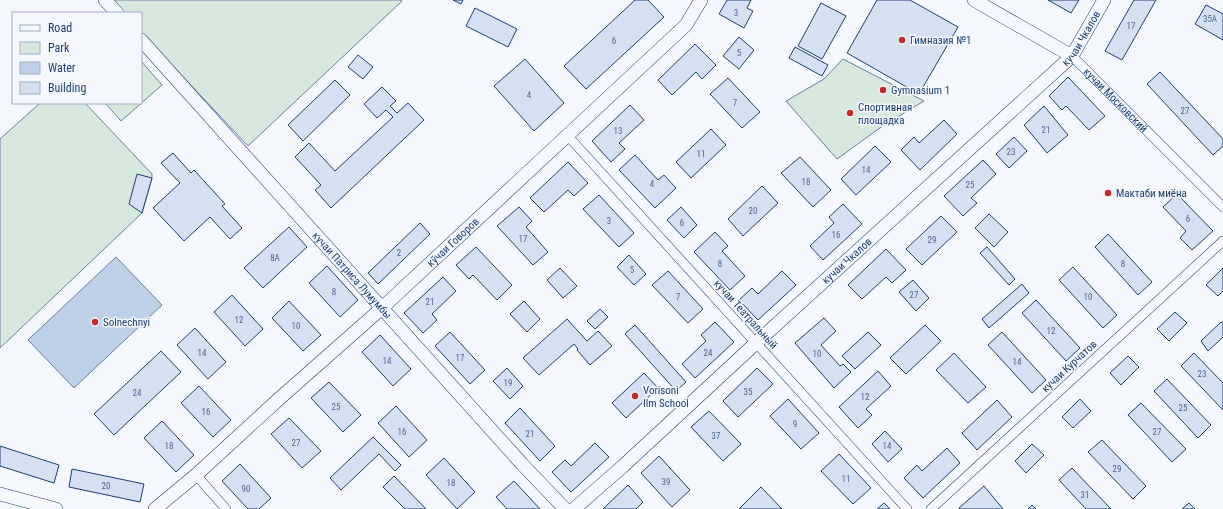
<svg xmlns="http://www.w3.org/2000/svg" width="1223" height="509" font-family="'Roboto Condensed',sans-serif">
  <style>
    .green { fill: #d7e8df; stroke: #687fa3 }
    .water { fill: #bed0e5; stroke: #687fa3 }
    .building { fill: #d5e0f0; stroke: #1d3f73 }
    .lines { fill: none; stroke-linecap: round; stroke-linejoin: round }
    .street-casing { stroke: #1d3f73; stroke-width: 10 }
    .secondary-casing { stroke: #1d3f73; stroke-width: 14 }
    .street { stroke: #f4f7fb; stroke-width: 9 }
    .secondary { stroke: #f4f7fb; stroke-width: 13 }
    .poi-dot { fill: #c62828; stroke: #f4f7fb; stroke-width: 1.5 }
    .labels { text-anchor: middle; stroke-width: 3; stroke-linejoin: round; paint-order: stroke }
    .number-label { font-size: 9px; fill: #4b6792 }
    .street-label { font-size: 11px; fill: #1d3f73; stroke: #f4f7fb }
    .poi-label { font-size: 11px; fill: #1d3f73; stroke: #f4f7fb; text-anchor: start }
  </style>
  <rect width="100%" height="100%" fill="#f4f7fb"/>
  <!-- green -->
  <path class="green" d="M111,0H400L402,1L248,146L141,32V13H123Z
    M843,59L924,101L884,125L837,159L786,101L824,79Z
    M141,61L162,85L121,121L105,103H141Z
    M40,103H85L152,174V178L142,213L0,348V139Z"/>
  <!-- water -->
  <path class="water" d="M116,257L162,305L74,388L28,340Z"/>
  <!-- building -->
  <path class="building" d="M453,0H463L461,4Z
    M635,0H648L664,17L586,89L564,66Z
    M727,0H751L747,8L753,11L744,28L719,14Z
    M877,0H910L958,27L919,94L847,53Z
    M1048,0H1079L1071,13Z
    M1134,0H1156L1122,60L1105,51Z
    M821,3L846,16L822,59L798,46Z
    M1206,5L1223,14V40L1195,24Z
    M475,8L517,29L508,47L466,26Z
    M739,37L754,50L739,69L723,56Z
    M695,44L716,65L702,79L696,72L672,95L658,80Z
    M795,47L828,65L822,76L789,58Z
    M358,55L373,67L363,79L348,67Z
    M525,59L564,103L534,131L494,86Z
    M1160,72L1223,139V146L1213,155L1147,84Z
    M1068,77L1105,116L1089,130L1066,106L1062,110L1049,96Z
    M728,78L760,112L742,128L710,94Z
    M335,80L350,95L303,141L288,125Z
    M382,87L396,101L390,106L397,113L408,103L424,120L331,208L315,190L321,185L295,157L309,143L335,171L393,117L386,110L377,118L364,104Z
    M630,105L644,120L619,143L625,149L611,162L592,141Z
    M1044,106L1068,135L1047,153L1024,125Z
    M944,120L957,134L920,170L901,150L914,137L919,143Z
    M711,129L726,145L691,178L676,162Z
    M1014,137L1027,151L1009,168L996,154Z
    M875,146L891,162L856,195L841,179Z
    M173,153L191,173L194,170L225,204L222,206L242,228L230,239L210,217L184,241L153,208L180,183L161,163Z
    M635,155L658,180L664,175L676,188L655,208L619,170Z
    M800,157L831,190L813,207L781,173Z
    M983,160L996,174L971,198L977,203L963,216L944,196Z
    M568,162L588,183L574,196L568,190L544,212L530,198Z
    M137,174L152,178L142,213L129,204Z
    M762,186L778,203L743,236L728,219Z
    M1177,194L1213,231L1192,250L1180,238L1186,231L1163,207Z
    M599,195L634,233L619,247L583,209Z
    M843,204L862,224L823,260L810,246L834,223L829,217Z
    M519,207L532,221L526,227L548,252L533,265L497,226Z
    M681,207L697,225L684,238L667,220Z
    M989,214L1008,232L994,247L975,228Z
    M941,216L957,232L922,265L906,249Z
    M420,223L430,234L378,284L368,273Z
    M289,227L307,247L263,288L244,268Z
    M715,232L728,246L722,251L745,276L730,290L694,252Z
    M1108,234L1152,282L1138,295L1095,247Z
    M476,247L512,285L497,300L473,275L469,279L456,265Z
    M987,247L1015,279L1009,285L980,253Z
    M886,249L906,270L892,283L886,277L862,299L848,285Z
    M629,255L646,274L634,285L617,267Z
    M327,266L358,300L340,317L309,283Z
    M1073,267L1117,315L1103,328L1059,280Z
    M560,268L577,286L563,298L547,280Z
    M1223,268V291L1218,296L1206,285Z
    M668,271L703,309L688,323L652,285Z
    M782,271L796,285L758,320L739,300L752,288L758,294Z
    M443,277L456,291L432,314L437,320L423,333L404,313Z
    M913,280L929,298L916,311L899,292Z
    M1022,284L1029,293L989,328L982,319Z
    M232,295L263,329L245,346L214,312Z
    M1036,300L1080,348L1066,361L1022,313Z
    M289,301L321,335L303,351L272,318Z
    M524,301L540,319L527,332L510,314Z
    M600,309L608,317L595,329L587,321Z
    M1175,312L1187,323L1169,341L1157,329Z
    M824,318L836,331L821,345L840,366L843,364L851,372L834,388L795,343Z
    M567,319L587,341L598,331L612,346L590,365L577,350L578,349L574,344L539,375L523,358Z
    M715,322L734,342L695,378L682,364L706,341L701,335Z
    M1221,322L1223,323V337L1208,351L1201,341Z
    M635,325L686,382L676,391L625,334Z
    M925,325L941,341L906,374L890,358Z
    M195,328L226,362L208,379L177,345Z
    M450,332L485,370L470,384L435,346Z
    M868,332L881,345L855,369L842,356Z
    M1002,332L1046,380L1032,393L988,345Z
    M380,335L411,369L393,386L362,352Z
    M161,351L181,372L114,435L94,414Z
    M954,353L986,387L968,403L936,370Z
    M1194,353L1223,383V410L1181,366Z
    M1128,356L1139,367L1121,385L1110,373Z
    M507,368L523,386L510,399L493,381Z
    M757,368L773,384L738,417L723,401Z
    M878,371L891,386L866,409L872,415L858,428L839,407Z
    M644,373L658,388L626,418L612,403Z
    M1167,379L1211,425L1198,438L1154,391Z
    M329,382L361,415L343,432L311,398Z
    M199,386L231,420L213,437L181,403Z
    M788,399L819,433L801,449L770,416Z
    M1080,399L1091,411L1073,428L1062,417Z
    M997,400L1012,417L977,450L962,433Z
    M1141,403L1186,449L1172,462L1128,415Z
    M396,406L427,440L409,457L378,423Z
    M520,408L555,446L540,461L505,423Z
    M709,411L741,444L723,461L691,427Z
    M289,418L321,451L302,468L271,434Z
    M162,421L194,455L176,472L144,438Z
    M885,431L902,449L888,462L872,444Z
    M373,437L401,465L395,471L379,454L341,490L330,478Z
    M1102,440L1146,486L1133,499L1088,452Z
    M595,443L609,457L571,492L552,472L565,460L571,466Z
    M1032,444L1044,455L1026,473L1015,461Z
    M0,446L59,465L54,483L0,466Z
    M947,448L960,463L923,498L904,478L917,465L922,471Z
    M839,454L871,488L853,504L821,471Z
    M659,456L690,490L672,507L641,473Z
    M444,458L475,492L457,509L426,475Z
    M240,464L271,498L259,509H248L222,481Z
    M1072,468L1111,509H1086L1059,480Z
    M72,469L144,484L140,502L69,487Z
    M394,476L426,509H405L383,487Z
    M514,481L540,509H507L496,497Z
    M628,485L643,502L636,509H603Z
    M984,486L1003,509H960L959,508Z
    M761,487L782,509H739Z
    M884,503L890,509H877Z
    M1189,503L1195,509H1182Z
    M1032,505L1036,509H1028Z"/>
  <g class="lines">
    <!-- street casing -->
    <g class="street-casing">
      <g id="street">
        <path id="s1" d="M1072,56L1223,207"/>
        <path d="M567,135L907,509"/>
        <path d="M196,475L226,509"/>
        <path d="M931,509L1223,241"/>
      </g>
    </g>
    <!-- secondary casing -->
    <g class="secondary-casing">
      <g id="secondary">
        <path d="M105,0L117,13"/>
        <path d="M974,0L1072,56"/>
        <path id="s2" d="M141,40L522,464L565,509"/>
        <path d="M0,494L56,509"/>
        <path id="s3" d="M155,509L196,475L280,398L382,308L686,25L701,0"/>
        <path id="s4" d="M574,509L622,467L756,343L1072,56L1104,0"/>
      </g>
    </g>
    <!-- street -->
    <use href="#street" class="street"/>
    <!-- secondary -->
    <use href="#secondary" class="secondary"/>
  </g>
  <!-- markers -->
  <g class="poi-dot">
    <circle cx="902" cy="40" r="4"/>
    <circle cx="883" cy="90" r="4"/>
    <circle cx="850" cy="113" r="4"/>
    <circle cx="1108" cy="193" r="4"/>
    <circle cx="95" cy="322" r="4"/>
    <circle cx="635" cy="396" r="4"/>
  </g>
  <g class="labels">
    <!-- number labels -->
    <g class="number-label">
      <text x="736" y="16">3</text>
      <text x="1210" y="22">35А</text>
      <text x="1131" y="29">17</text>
      <text x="614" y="44">6</text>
      <text x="739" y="56">5</text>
      <text x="529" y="98">4</text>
      <text x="735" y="106">7</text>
      <text x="1185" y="114">27</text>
      <text x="1046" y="133">21</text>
      <text x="618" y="134">13</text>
      <text x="1011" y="155">23</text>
      <text x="701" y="157">11</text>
      <text x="866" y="173">14</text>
      <text x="806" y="185">18</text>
      <text x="652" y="187">4</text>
      <text x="970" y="188">25</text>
      <text x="753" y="214">20</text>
      <text x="1188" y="222">6</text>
      <text x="609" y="224">3</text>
      <text x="682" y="226">6</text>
      <text x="836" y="238">16</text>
      <text x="523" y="242">17</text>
      <text x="932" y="243">29</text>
      <text x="399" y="256">2</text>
      <text x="275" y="261">8А</text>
      <text x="720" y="267">8</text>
      <text x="1123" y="267">8</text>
      <text x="632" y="273">5</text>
      <text x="334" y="295">8</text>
      <text x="914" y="298">27</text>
      <text x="678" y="300">7</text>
      <text x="1088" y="300">10</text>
      <text x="430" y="305">21</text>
      <text x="239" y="323">12</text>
      <text x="296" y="329">10</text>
      <text x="1051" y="334">12</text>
      <text x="202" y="356">14</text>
      <text x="708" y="356">24</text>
      <text x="817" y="357">10</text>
      <text x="460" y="361">17</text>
      <text x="387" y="364">14</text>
      <text x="1017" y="365">14</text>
      <text x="1202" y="377">23</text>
      <text x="508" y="386">19</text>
      <text x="748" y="395">35</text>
      <text x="137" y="396">24</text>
      <text x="865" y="400">12</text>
      <text x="336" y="410">25</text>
      <text x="1183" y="411">25</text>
      <text x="206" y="415">16</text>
      <text x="795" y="427">9</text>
      <text x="402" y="435">16</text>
      <text x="1157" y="435">27</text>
      <text x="530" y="437">21</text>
      <text x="716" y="439">37</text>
      <text x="296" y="446">27</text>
      <text x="169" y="449">18</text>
      <text x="887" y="449">14</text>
      <text x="1117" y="472">29</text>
      <text x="846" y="482">11</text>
      <text x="666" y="485">39</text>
      <text x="451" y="486">18</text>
      <text x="106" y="489">20</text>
      <text x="246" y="492">90</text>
      <text x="1085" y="498">31</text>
    </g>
    <!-- street labels -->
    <g class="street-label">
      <text dy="4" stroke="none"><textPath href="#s4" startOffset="693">кучаи Чкалов</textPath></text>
      <text dy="4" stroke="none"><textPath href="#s1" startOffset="62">кучаи Московский</textPath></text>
      <text dy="4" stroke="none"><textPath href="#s3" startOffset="400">кӯчаи Говоров</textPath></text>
      <text dy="4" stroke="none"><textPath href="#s4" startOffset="369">кучаи Чкалов</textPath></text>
      <text dy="4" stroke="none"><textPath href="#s2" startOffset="316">кучаи Патриса Лумумбы</textPath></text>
      <text transform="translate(746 314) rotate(48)" y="4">кучаи Театральный</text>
      <text transform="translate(1069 366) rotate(-43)" y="4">кучаи Курчатов</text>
    </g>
    <!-- poi labels -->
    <g class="poi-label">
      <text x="910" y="44">Гимназия №1</text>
      <text x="891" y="94">Gymnasium 1</text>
      <text x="858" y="111">Спортивная<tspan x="858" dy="13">площадка</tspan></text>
      <text x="1116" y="197">Мактаби миёна</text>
      <text x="103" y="326">Solnechnyi</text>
      <text x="643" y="394">Vorisoni<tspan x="643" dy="13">Ilm School</tspan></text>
    </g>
  </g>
  <!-- legend -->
  <rect x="12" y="12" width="130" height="92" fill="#f4f7fb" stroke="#9eadc5"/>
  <rect x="20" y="25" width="20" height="6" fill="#f4f7fb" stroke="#9eadc5"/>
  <text x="48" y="32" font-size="12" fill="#1d3f73">Road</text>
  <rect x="20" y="42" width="20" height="12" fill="#d7e8df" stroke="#9eadc5"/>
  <text x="48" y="52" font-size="12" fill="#1d3f73">Park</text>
  <rect x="20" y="62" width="20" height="12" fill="#bed0e5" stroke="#9eadc5"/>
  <text x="48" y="72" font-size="12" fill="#1d3f73">Water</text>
  <rect x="20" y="82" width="20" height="12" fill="#d5e0f0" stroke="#9eadc5"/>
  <text x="48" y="92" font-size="12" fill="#1d3f73">Building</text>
</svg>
